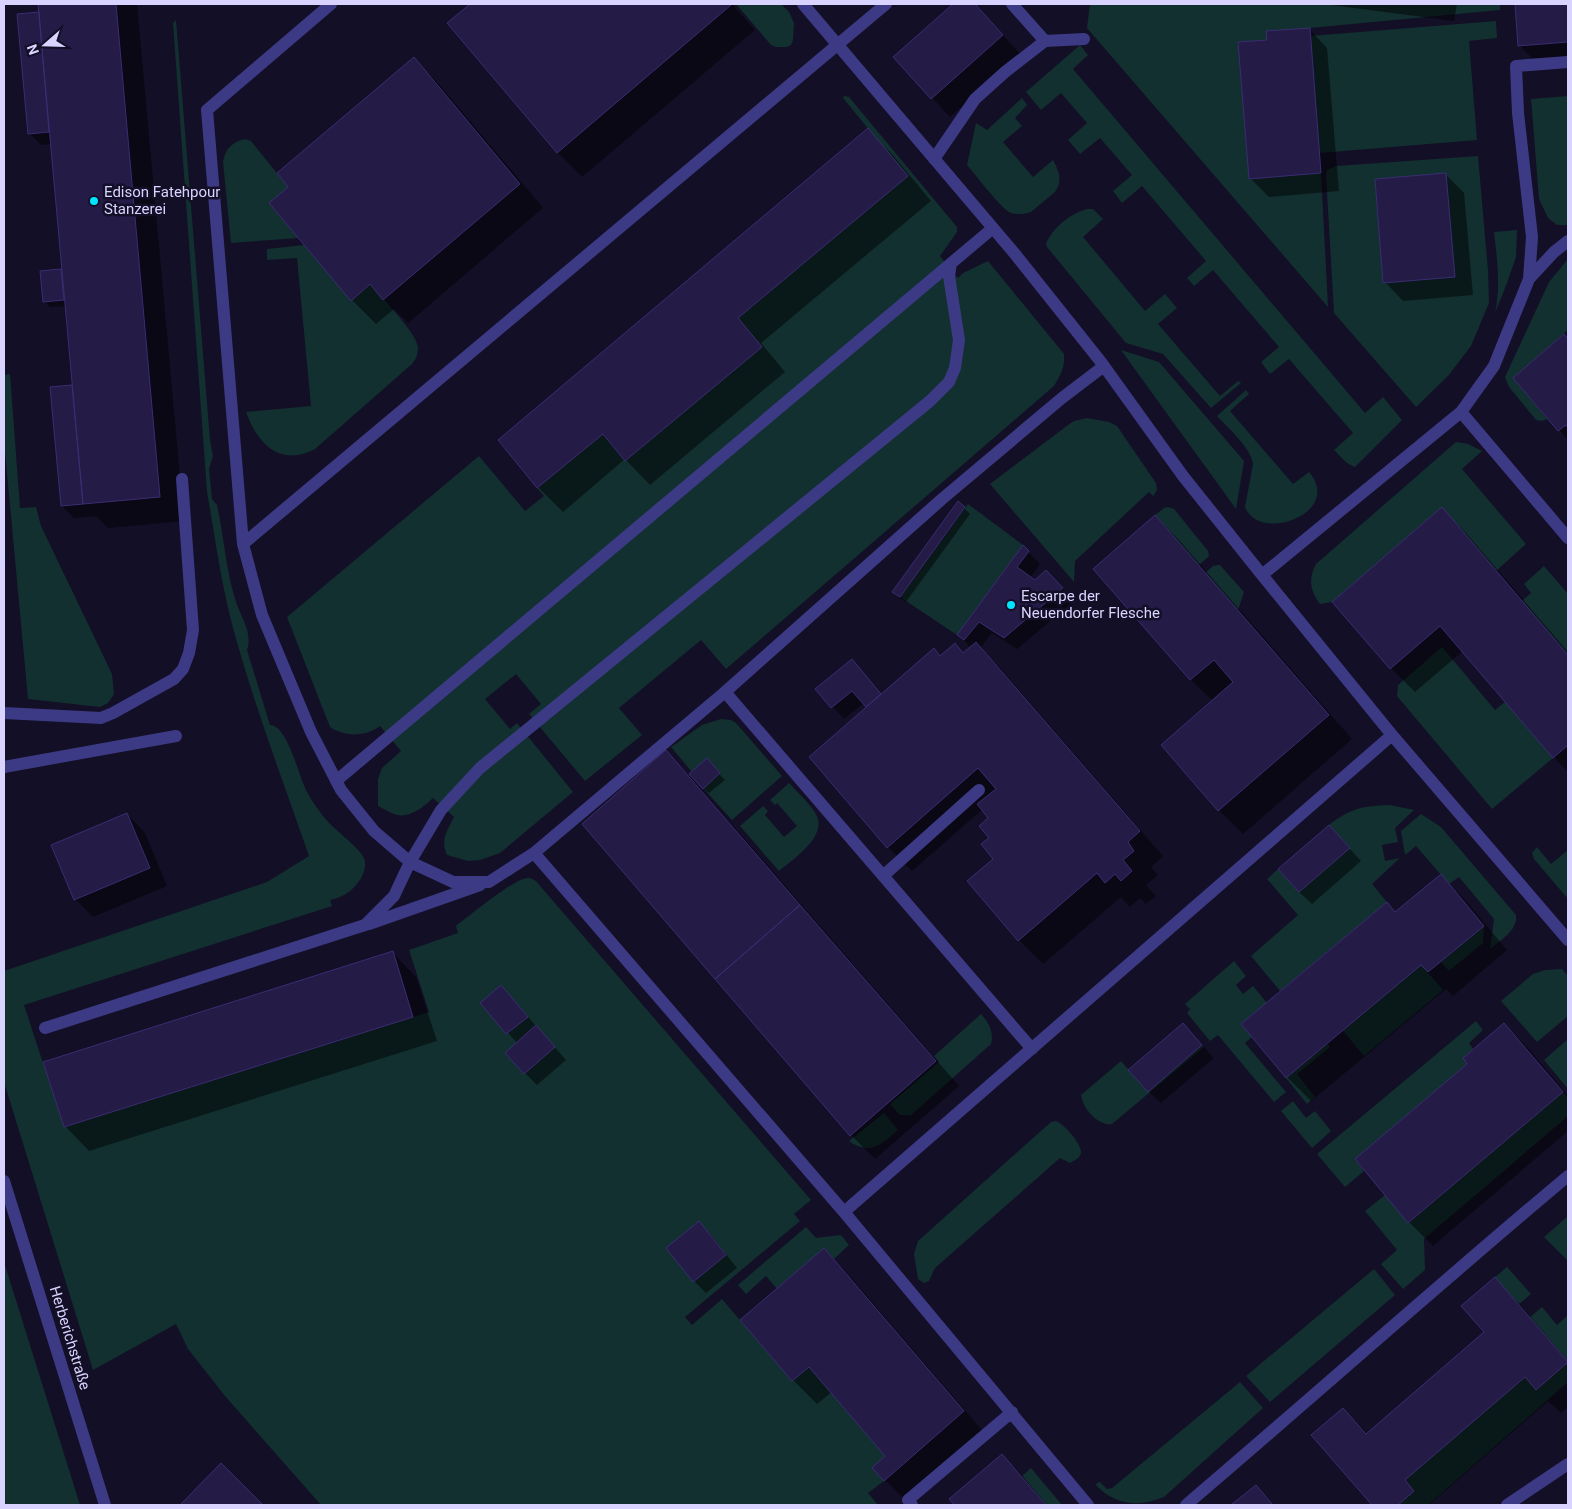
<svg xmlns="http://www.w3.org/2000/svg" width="1572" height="1509" font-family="Roboto,sans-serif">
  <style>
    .green { fill: #12302f; fill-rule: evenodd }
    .shadow { fill: #0007 }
    .building { fill: #241b47; stroke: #3b2d73 }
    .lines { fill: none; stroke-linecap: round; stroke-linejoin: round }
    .minor { stroke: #3d3a85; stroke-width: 12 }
    .poi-dot { fill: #00e5ff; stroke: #130f26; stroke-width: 2 }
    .labels { text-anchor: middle; stroke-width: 5; stroke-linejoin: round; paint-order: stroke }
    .poi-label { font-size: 15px; fill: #d9d4ff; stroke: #130f26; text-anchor: start }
    .street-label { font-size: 15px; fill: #d9d4ff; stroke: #130f26 }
  </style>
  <rect width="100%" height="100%" fill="#130f26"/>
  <!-- green -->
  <path class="green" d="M736,4H781L789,12L794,23L793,40L791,45L787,47H776L771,45Z
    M1090,4H1500V10L1310,28L1267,40L1238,42L1249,179L1321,173L1328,307L1087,28Z
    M176,20L210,440L213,456L209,469L212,499L217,505C224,537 226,571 236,602C241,617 253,633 247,650L270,725C288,725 299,778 307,792C313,803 321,814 329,823C337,831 361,850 364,858C369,871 356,889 344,895C340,897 335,899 330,900L332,906L24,1005L64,1127L429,1012L409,950L458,933L456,926C468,917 516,877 528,878C534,878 538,883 541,887L811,1200L794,1214L800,1221L685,1317L692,1325L722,1299L792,1381L809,1367L885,1456L873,1468L884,1481L868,1493L878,1505H321L225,1396L188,1349L176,1324L93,1370L4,1082V971L267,882L309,856C283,781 254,705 233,628C221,583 215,537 207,492L173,23Z
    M1496,21L1497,38L1469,41L1477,140L1319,153L1310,36Z
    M1080,45L1088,55L1073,69L1365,413L1383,397L1402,420L1355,467C1346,464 1341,457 1334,450L1353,433L1289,359L1270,374L1261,362L1279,347L1213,270L1194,286L1187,278L1206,261L1142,186L1122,203L1113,191L1132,175L1100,138L1080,154L1068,140L1087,123L1061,93L1041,110L1026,92Z
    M844,96L849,97L957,227V232L940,256L958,278L963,273L988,261L1064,354C1065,367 1061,375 1054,386L726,669L701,640L619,708L642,735L585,781L529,714L541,704L516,674L485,699L510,729L517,723L573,792L500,853L480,860L468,861L447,855C440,840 447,831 454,817L433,798C425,806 410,818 397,815C391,813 384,809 378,806V779L382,768L401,751L380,726C366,737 345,737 330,727L287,617L479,456L525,511L544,496L537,488L603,434L625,461L761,347L738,318L907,176L843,98Z
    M1568,96V225H1557L1548,218L1539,199L1531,99Z
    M1022,98L1027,105L1015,118L1022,126L1003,142L1033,177L1053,160C1059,171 1063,180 1055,192L1031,212C1025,214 1017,215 1011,213C1001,209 976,175 967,165L976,123L987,130Z
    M245,139L251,141L288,187L270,204L298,238L231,243L223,162C225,149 232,142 245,139Z
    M1478,156L1488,270L1489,303L1471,346L1448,376L1416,407L1334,313L1326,175L1327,170L1336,166ZM1446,174L1383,282L1375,179Z
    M1087,209H1093L1103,219L1083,237L1145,311L1165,294L1177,308L1158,324L1220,396L1238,381L1241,383L1211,408L1163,354L1126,343L1047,247L1046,244C1052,228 1071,213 1087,209Z
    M1517,230L1516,257L1507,283L1495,313C1501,286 1497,259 1494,232Z
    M304,245L351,300L370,284C381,297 416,332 418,347C418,354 416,359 412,364L315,449C280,467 258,445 246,412L311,406L297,258L267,260V249Z
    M1568,259V330L1513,378L1547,419L1542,421L1536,420L1509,387L1505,377L1549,282Z
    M1121,350L1159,362L1244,461L1236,509Z
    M10,374L20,508L36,507L41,526L112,674L114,694L108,703L100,707L28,699L4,441V375Z
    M1246,390L1249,394L1230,411L1293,484L1309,472C1344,513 1259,544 1245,507L1253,464C1252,449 1227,427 1217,416Z
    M1087,418L1109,422L1117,426L1156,483L1157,490L1153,496L1149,492L1075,561L1074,582L990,484L1068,425L1074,421Z
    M1456,442L1468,444L1482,451L1462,469L1526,544L1496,571L1442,507L1332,602L1320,604C1310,591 1308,579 1316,564Z
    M968,504L1023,545L957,635L900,597Z
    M1168,507L1174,509L1208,551L1209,556L1199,565L1155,515L1164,508Z
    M1218,565H1220L1244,592L1238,610L1205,573L1213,566Z
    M1544,566L1568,594V655L1522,601L1531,593L1524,584Z
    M1442,647L1495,710L1505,702L1553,758L1492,809L1397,696L1398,685Z
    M721,719L731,720L736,723L782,776L732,820L703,788L720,773L707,759L692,772L671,747L702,725Z
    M789,783C798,793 811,804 817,816C826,838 793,859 779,871L740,826L763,806L768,811L765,815L784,837L797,826L777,803L775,805L770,800Z
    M1390,805L1414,810L1395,828L1398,842L1382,845L1385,861L1400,858L1372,884L1387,902L1280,991L1251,956L1298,915L1267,879L1278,869L1299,892L1350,848L1329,825C1351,808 1362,806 1390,805Z
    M1421,814L1441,827L1516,915C1518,930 1501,940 1490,949L1494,919L1459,877L1449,884L1416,846L1405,855L1401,831Z
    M1537,847L1551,864L1568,850V899L1534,859L1532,853Z
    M1484,926L1483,943L1449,971L1441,962Z
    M1234,961L1246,976L1236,985L1243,994L1253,986L1267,1003L1241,1024L1252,1037L1245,1043L1286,1092L1274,1102L1218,1035L1210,1041L1187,1013L1190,1009L1185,1004Z
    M1421,965L1443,990L1364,1056L1343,1031Z
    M1562,969L1568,976V1016L1537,1042L1501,1001L1533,974L1545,970Z
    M981,1014C989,1023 994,1032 991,1044L911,1115H900L890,1104L939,1062L934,1056Z
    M1476,1021L1483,1030L1469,1043L1473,1049L1463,1058L1467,1064L1355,1159L1364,1171L1345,1187L1317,1154Z
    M1568,1039V1089L1544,1060Z
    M1327,1044L1330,1047L1297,1074L1315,1097L1307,1104L1286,1078Z
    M1202,1045L1204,1047L1112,1124C1098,1126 1083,1109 1081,1095L1121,1061L1148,1092Z
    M1563,1092L1568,1098V1116L1424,1239L1425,1270L1403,1289L1381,1264L1397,1250L1365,1211L1385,1195L1409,1223Z
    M1293,1101L1306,1118L1315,1111L1331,1131L1312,1148L1281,1111Z
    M884,1113L898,1130C882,1144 870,1156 849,1141Z
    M1056,1121C1064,1124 1081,1143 1081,1152C1081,1155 1079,1157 1077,1159L1070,1163L1060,1158L935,1268L929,1281L924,1283L918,1279L914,1254L918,1241L1051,1122Z
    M1568,1216V1261L1544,1237Z
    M806,1227L816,1238L840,1235L842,1236L849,1245L834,1259L824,1248L777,1289L766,1276L746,1294L738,1285Z
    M4,1262L80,1505H4Z
    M1507,1267L1531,1294L1518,1305L1495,1277Z
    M1374,1269L1395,1295L1270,1402L1246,1376Z
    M1542,1307L1557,1325L1568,1315V1382L1428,1505H1398L1414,1491L1405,1480L1525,1377L1536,1390L1567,1363L1529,1318Z
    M1240,1382L1263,1408L1164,1497C1140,1507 1115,1506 1096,1485L1097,1483L1100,1482L1107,1489L1112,1488Z
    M1031,1468L1062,1505H1046L1022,1476Z"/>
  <!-- shadow -->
  <path class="shadow" d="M39,4H137L184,521L108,528L96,516L74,518L62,506L72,386L74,388L66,306L50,307L44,301L61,271L63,273L52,144L41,145L29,133L40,13Z
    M472,4H732L755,30L582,177L558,153L449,23Z
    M955,4H975L1020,54L950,117L895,57Z
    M1323,4H1457L1454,21Z
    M1516,4H1568V61L1538,64L1519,45Z
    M1309,29L1327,48L1339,191L1269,197L1250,178Z
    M414,59L438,83L543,208L408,323L394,309L376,324L352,300L290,187Z
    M867,130L892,154L931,201L761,343L785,372L650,485L625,459L563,512L538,487L500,440Z
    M1446,175L1464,193L1473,295L1403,301L1385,282Z
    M1564,336L1568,340V440L1514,378Z
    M964,508L970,514L906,602L899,597L894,592Z
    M1442,509L1466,533L1568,652V772L1554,757L1463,651L1415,692L1391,668Z
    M1155,516L1179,540L1352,739L1243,834L1219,810L1162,745L1213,701L1191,680L1095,569Z
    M1023,547L1040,564L1030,578L1035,581L1058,584L1074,601L1017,649L992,633L980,648L1000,668L1163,856L1151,867L1158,875L1146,885L1156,896L1146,904L1140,898L1130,907L1121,897L1043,964L1019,940L969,882L995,859L990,838V818L983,809L912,871L888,847L868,707L864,703L844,719L817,689L851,661L882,695L941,657L964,654L971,648L959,635Z
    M666,752L690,776L959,1086L875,1159L851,1135L583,824Z
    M712,766L725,780L709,793L703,788Z
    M127,814L145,833L167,886L93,917L75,899Z
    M1341,839L1361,861L1312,904L1299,892Z
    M1441,875L1465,900L1507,950L1453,996L1446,989L1311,1101L1287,1077L1243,1024L1387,904L1396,913Z
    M392,952L416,977L437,1041L89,1151L65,1126Z
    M501,986L566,1060L537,1085L525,1073L517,1043L482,1003Z
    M1183,1024L1214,1058L1161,1103L1148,1091Z
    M1504,1024L1528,1048L1568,1096V1131L1433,1246L1409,1222L1356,1159L1469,1064Z
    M699,1223L711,1235L737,1268L706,1293L694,1281Z
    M824,1250L848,1274L987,1436L909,1504L885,1480L887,1456L832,1392L817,1404L793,1380Z
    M1494,1279L1519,1303L1568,1361V1407L1561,1413L1548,1401L1429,1505H1373L1313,1436L1343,1409L1368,1434L1485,1333Z
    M1002,1455L1021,1474L1047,1505H956L951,1499Z
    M221,1465L262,1505H181Z
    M1256,1486L1274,1505H1233Z"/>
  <!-- building -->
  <path class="building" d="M38,4H116L160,497L83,504Z
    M470,4H730L731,5L557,153L447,23Z
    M953,4H975L1003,35L931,99L893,57Z
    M1515,4H1568V42L1518,46Z
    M39,12L49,132L28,134L17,14Z
    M1310,28L1321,173L1249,179L1238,42L1267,40L1266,31Z
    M414,57L520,184L383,300L370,284L351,301L269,203L288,187L277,173Z
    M868,128L908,176L738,318L762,347L625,461L603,434L537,488L498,440Z
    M1446,173L1455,277L1383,283L1375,179Z
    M61,269L64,300L43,302L40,271Z
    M1564,334L1568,339V428L1566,425L1558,431L1513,378Z
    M72,385L83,504L61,506L50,387Z
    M958,501L965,507L900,597L892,592Z
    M1442,507L1568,655V745L1553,758L1440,626L1390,669L1332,602Z
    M1155,515L1329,715L1218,811L1161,745L1233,682L1214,660L1190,680L1093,569Z
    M1023,545L1029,551L1017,567L1035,580L1046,570L1063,588L1004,638L979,622L964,640L957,635Z
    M976,642L1140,831L1128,842L1134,851L1123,860L1132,871L1121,881L1115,874L1105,883L1097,873L1018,941L967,881L993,859L981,844L989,838L979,826L988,818L977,804L996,789L978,768L887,848L809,757L934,648L940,656L955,643L963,653Z
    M852,659L881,694L866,707L852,691L831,708L815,689Z
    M666,750L800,905L715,979L582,824Z
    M707,758L720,773L703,789L689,774Z
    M127,813L150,868L74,900L51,845Z
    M1329,825L1350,848L1299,892L1278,869Z
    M1441,874L1484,926L1428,972L1421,965L1286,1078L1241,1024L1387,902L1395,912Z
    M800,905L936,1061L850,1136L715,979Z
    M393,951L413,1017L64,1127L43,1062Z
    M501,985L528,1017L506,1034L480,1003Z
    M1183,1023L1202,1045L1148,1092L1128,1070Z
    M1504,1023L1563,1092L1408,1223L1355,1159L1467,1064L1463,1058Z
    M536,1025L555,1047L524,1074L505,1053Z
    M699,1221L726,1255L693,1282L666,1248Z
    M824,1248L964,1411L884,1481L872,1468L885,1456L809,1367L792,1381L740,1320Z
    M1495,1277L1568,1362L1536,1390L1525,1377L1405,1480L1414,1491L1398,1505H1372L1311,1435L1343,1408L1366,1434L1484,1332L1461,1306Z
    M1002,1454L1046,1505H954L949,1499Z
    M221,1463L262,1504L261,1505H180Z
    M1256,1485L1273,1505H1231Z"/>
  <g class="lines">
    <!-- minor -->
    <path class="minor" d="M331,4L207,110L243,544L262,615L311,732L341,790L374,831L410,862L453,882H489L534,853L725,692L942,499L1062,398L1104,366
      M803,4L1015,254L1101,362L1183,476L1262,575L1392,735L1568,940
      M1012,4L1045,41
      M934,159L975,99L1005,72L1045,41L1084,39
      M1529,279L1554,252L1568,241
      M1461,412L1494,366L1529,279L1532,237L1518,113L1516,66L1568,62
      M243,544L886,4
      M1262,575L1461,412L1568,538
      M725,692L1032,1049
      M4,713L101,718L113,713L174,679L183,669L189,653L193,630L182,479
      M4,767L176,736
      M336,781L993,228
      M534,853L844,1212L1088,1505
      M883,876L979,790
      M369,924L480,885
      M45,1028L365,925L394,896L410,862L441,810L480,768L930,401L949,382L955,368L959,340L949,276L951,263
      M4,1181L105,1505
      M844,1212L1392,735
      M912,1505L908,1500L1012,1412
      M1186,1505C1314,1396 1439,1284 1568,1176
      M1507,1505L1568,1464"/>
  </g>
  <!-- markers -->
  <g class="poi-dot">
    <circle cx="94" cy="201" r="5"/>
    <circle cx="1011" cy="605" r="5"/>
  </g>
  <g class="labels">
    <!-- poi labels -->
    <g class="poi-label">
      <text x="104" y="197">Edison Fatehpour<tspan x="104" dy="17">Stanzerei</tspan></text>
      <text x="1021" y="601">Escarpe der<tspan x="1021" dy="17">Neuendorfer Flesche</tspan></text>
    </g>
    <!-- street labels -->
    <g class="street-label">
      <text transform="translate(70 1338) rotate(73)" y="5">Herberichstraße</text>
    </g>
  </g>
  <!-- border -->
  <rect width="1572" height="1509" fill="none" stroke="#d9d4ff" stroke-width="10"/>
  <!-- north arrow -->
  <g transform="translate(45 45) rotate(250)" stroke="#130f26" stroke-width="4" paint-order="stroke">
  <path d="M0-4L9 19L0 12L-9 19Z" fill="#d9d4ff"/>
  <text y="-8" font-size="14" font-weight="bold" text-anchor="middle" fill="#d9d4ff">N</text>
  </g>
</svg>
